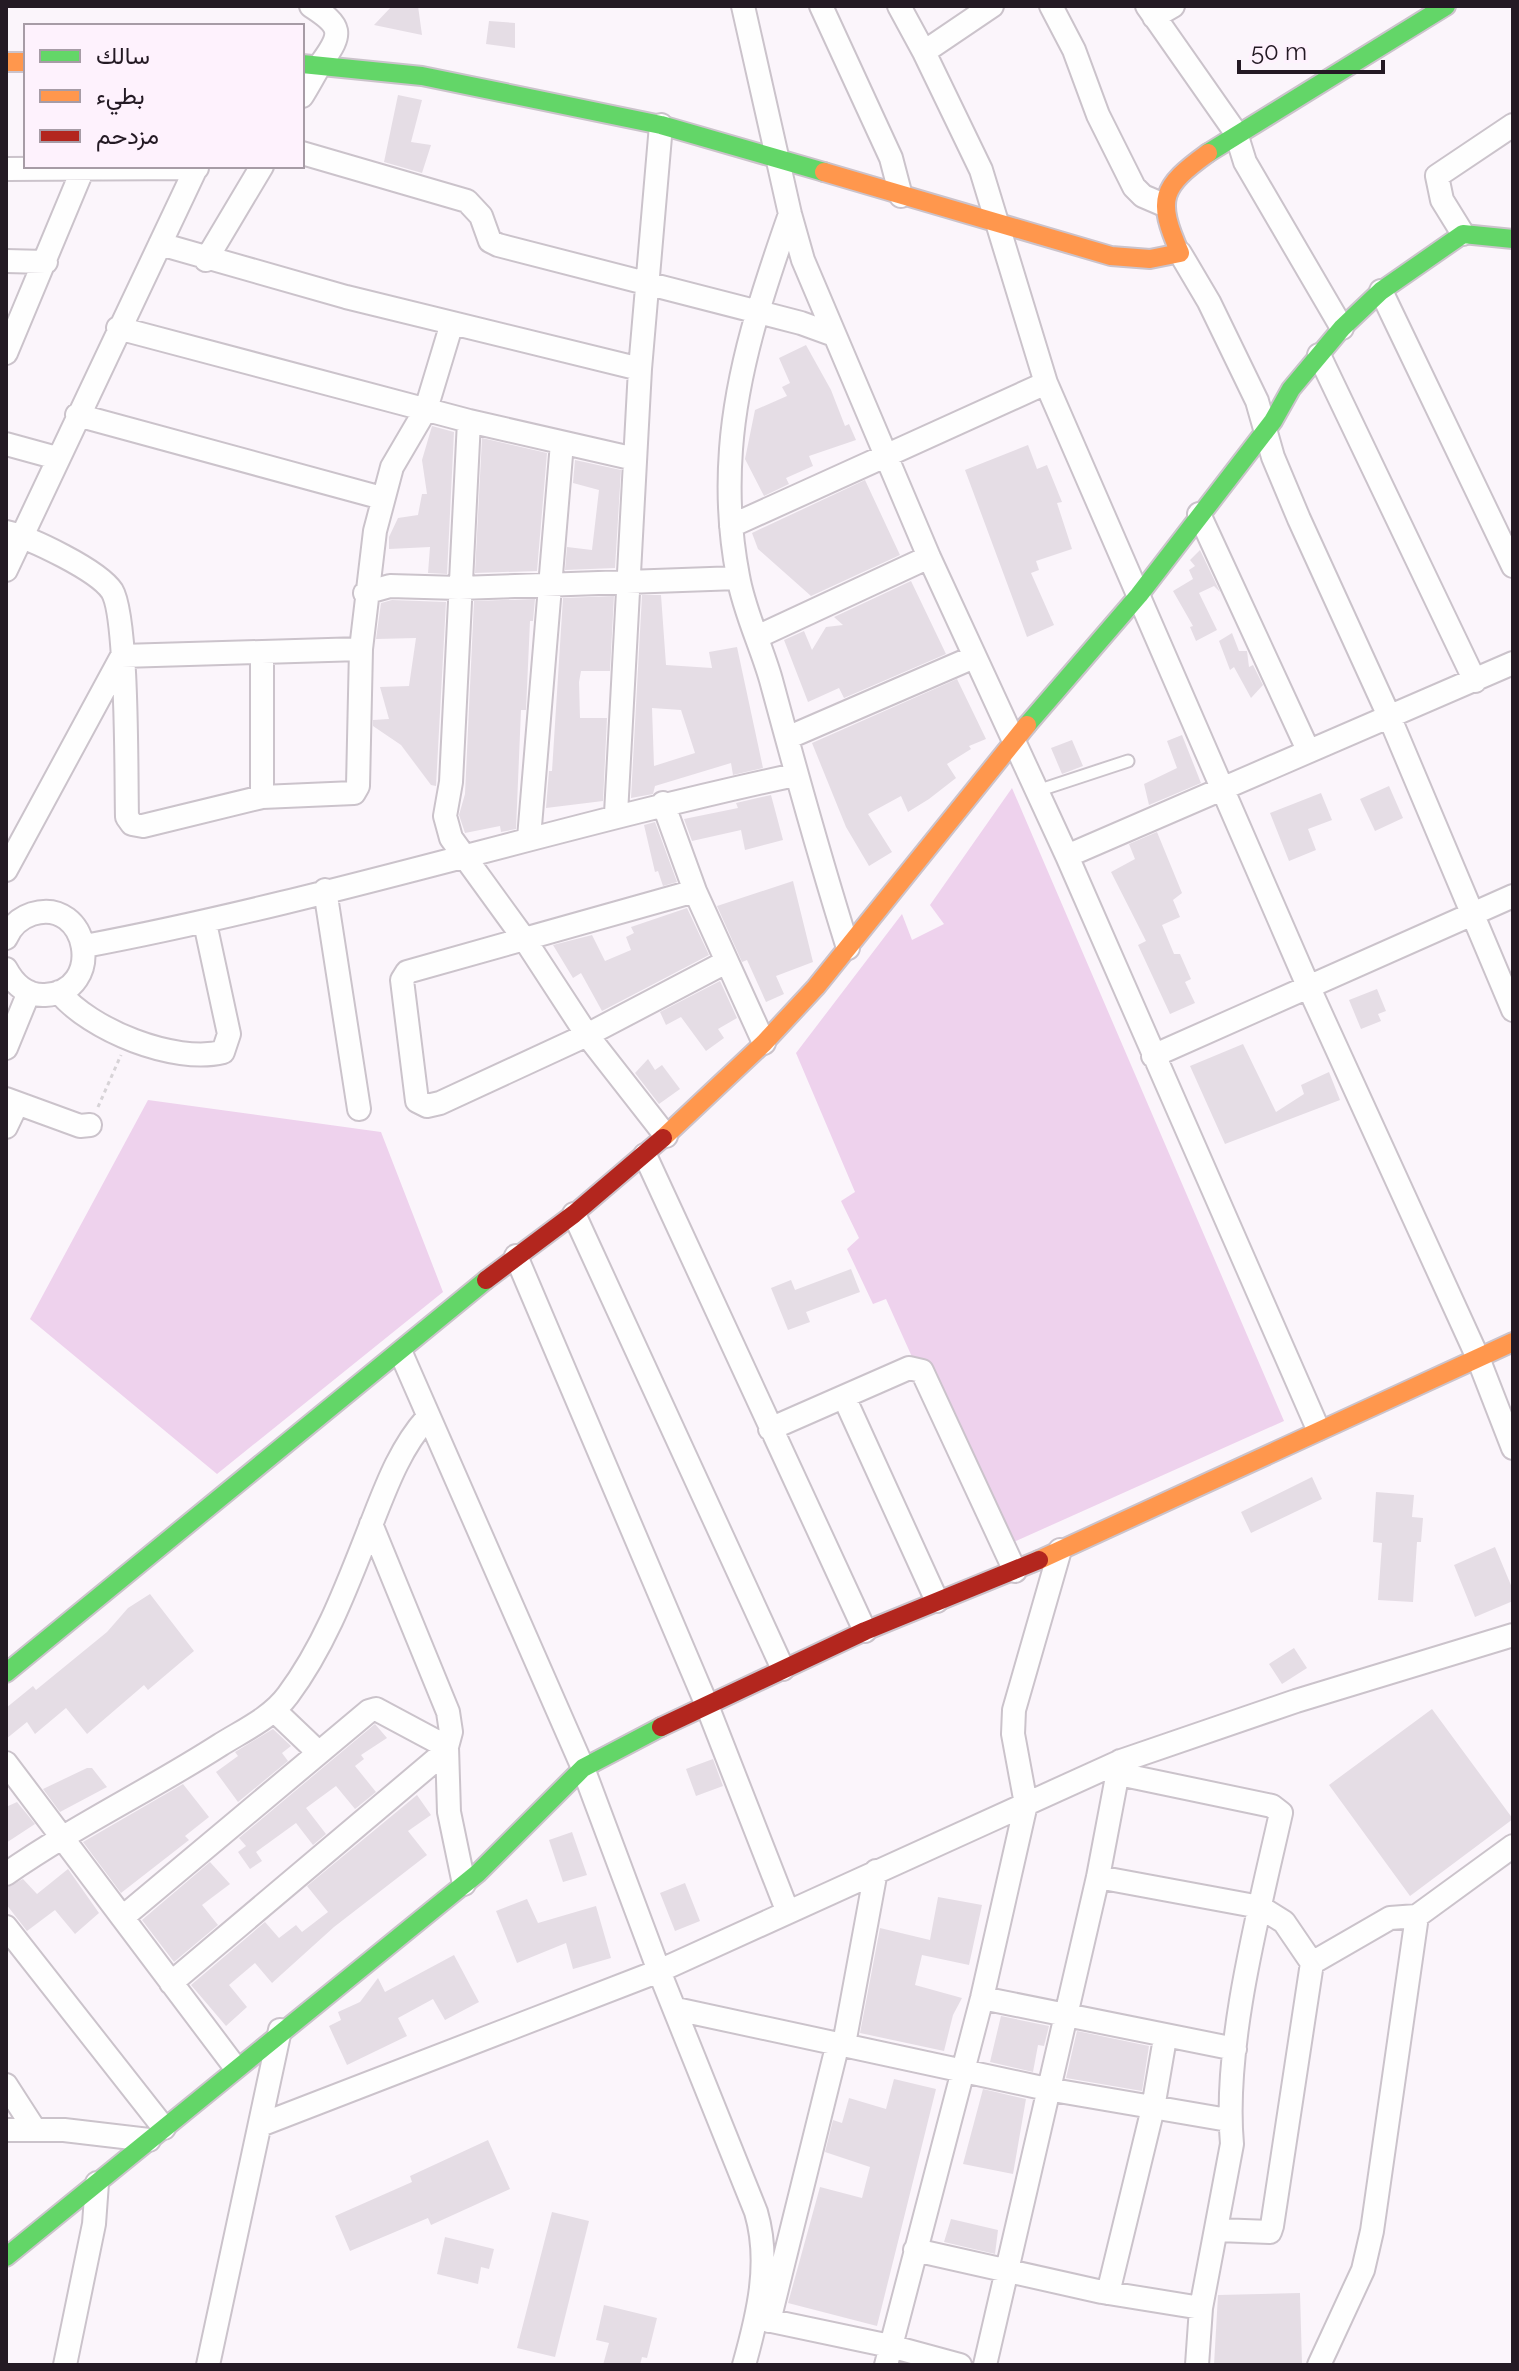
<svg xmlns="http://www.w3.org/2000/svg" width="1519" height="2371" font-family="Raleway,Vazirmatn,sans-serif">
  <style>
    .green { fill: #eed2ed }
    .building { fill: #e5dde5; fill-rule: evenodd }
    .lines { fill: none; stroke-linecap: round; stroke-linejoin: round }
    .lane-casing { stroke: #cbc3cb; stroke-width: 15 }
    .street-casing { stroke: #cbc3cb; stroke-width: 26 }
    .fast-casing { stroke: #cbc3cb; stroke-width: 22 }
    .slow-casing { stroke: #cbc3cb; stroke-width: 22 }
    .jam-casing { stroke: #cbc3cb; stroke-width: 22 }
    .path { stroke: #d7d3d7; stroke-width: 3; stroke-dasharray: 4 4; stroke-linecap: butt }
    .lane { stroke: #fefefe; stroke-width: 11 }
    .street { stroke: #fefefe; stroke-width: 22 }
    .fast { stroke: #63d668; stroke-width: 18 }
    .slow { stroke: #ff974d; stroke-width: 18 }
    .jam { stroke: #b3261e; stroke-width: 18 }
  </style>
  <rect width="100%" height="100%" fill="#fbf5fb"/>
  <!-- green -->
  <path class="green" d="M1012,788L1284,1421L1007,1545L931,1364L917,1368L886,1299L873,1304L847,1249L859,1238L841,1201L855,1192L796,1053L902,914L912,940L944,924L930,905Z
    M148,1100L381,1132L443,1292L217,1474L30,1319Z"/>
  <!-- building -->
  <path class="building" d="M392,6H418L422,35L374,25Z
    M489,21L515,23V48L486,44Z
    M398,95L422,100L411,142L431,145L422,173L384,162Z
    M806,345L831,390L845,426L849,424L856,440L809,456L813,466L786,478L789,484L764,496L745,459L755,410L787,396L782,387L790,383L779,358Z
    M432,426L454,432L447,574L428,573L430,547L389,549V537L398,518L418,515L422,494H427L422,460Z
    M482,438L547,453L537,571L475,573Z
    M1028,445L1037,469L1047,465L1062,502L1057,503L1072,549L1036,561L1039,570L1031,573L1054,625L1027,637L965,470Z
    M575,460L621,470L615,568L565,570L567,547L592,550L599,490L573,483Z
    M865,480L900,555L811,596L758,549L752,533Z
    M1200,550L1220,592L1214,586L1199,593L1217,630L1196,641L1190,627L1193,626L1173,591L1193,579L1189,570L1195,566L1190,560Z
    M911,581L946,654L844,698L839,688L808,702L784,640L804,631L812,650L826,627L843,625L834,617Z
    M642,595H661L666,665L712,668L709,652L737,647L763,768L733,775L731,763L655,786L653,794L631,798ZM652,708L681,710L695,753L654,766Z
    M614,596L610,671H581L579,682L580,718H607L603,801L546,808L549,771H552L563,598Z
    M535,599L533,621H530L526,710H521L516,829L501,832L500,826L465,833L459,815L465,794L474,601Z
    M392,600L446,602L436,786L431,785L401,745L373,726V720L389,719L380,687L409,686L416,638L376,639L381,603Z
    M1232,633L1239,651H1247L1249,667L1253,665L1263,685L1251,698L1234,667L1230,670L1219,641Z
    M957,679L986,739L969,746L971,749L947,764L956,778L929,799L908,812L901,796L868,814L892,852L869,866L846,827L812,743Z
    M1182,735L1201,783L1149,805L1144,784L1177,768L1167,741Z
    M1072,740L1083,766L1062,774L1051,748Z
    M1389,786L1403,818L1375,831L1360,799Z
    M1321,793L1332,820L1308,829L1316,850L1289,861L1270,813Z
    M771,795L783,840L745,850L741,830L692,841L684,819L738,808L736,803Z
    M655,822L677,882L663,886L658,871L655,872L644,825Z
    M1157,832L1182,893L1173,900L1180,917L1162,925L1174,954H1180L1191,979L1185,982L1195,1003L1170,1014L1138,945L1146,941L1111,872L1135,859L1129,844Z
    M793,881L813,962L776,976L784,994L766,1002L747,960L742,962L717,906Z
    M687,908L709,955L602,1011L581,973L573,978L553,945L592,935L605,961L631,950L626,937L634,933L631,927Z
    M720,981L737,1018L718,1029L724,1038L706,1051L681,1017L666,1025L660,1012Z
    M1377,989L1386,1011L1378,1014L1381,1021L1361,1029L1349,1000Z
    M1243,1044L1276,1112L1304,1094L1301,1085L1329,1072L1340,1100L1225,1144L1190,1066Z
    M648,1059L655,1070L662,1065L680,1089L659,1104L635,1073Z
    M851,1269L860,1292L806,1312L810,1322L788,1330L771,1288L791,1280L795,1290Z
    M1312,1477L1322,1499L1251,1533L1241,1512Z
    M1376,1492L1414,1495L1412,1517L1423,1518L1421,1542H1417L1413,1602L1378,1600L1382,1543L1373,1542Z
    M1495,1547L1513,1590V1601L1475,1617L1454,1565Z
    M150,1594L194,1651L148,1690L144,1685L87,1734L66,1708L35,1734L27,1722L6,1739V1708L33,1686L36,1690L107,1632L128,1608Z
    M1294,1648L1307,1668L1282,1684L1269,1664Z
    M1432,1709L1513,1819L1410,1896L1329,1785Z
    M375,1724L387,1738L361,1755L364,1759L355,1766L376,1792L355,1809L336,1786L306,1808L326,1834L313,1845L296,1823L256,1852L262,1861L250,1869L238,1852L246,1846L239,1838Z
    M273,1729L291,1746L282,1753L288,1761L238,1802L216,1772L238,1756L235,1752Z
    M713,1759L723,1786L696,1796L686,1769Z
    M87,1768H92L107,1787L60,1812L43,1789Z
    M183,1784L209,1817L185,1836L189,1840L121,1893L83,1842Z
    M417,1795L431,1815L408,1831L427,1855L334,1927L272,1983L255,1963L229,1985L247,2007L226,2026L191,1985L265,1922L279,1938L296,1925L302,1932L328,1912L307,1886Z
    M17,1802L35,1824L6,1843V1807Z
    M572,1832L587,1875L563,1882L549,1840Z
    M210,1862L230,1884L202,1905L218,1925L174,1962L142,1920Z
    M68,1869L99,1913L75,1934L55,1910L27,1931L6,1904V1888L23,1879L37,1894Z
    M685,1883L700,1921L675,1931L660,1893Z
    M938,1897L982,1905L969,1965L922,1955L915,1985L962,1998L953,2015L944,2051L860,2033L880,1928L930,1940Z
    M527,1899L538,1923L596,1906L611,1958L573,1969L566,1943L517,1963L496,1911Z
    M454,1955L479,2002L445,2020L433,1999L398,2018L407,2036L347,2065L329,2026L341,2020L338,2012L360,2002L378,1978L385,1992Z
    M1001,2016L1049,2026L1044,2046L1038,2045L1033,2072L990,2062Z
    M1077,2031L1149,2046L1142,2091L1066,2078Z
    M894,2079L936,2089L877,2326L788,2303L820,2187L862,2198L870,2167L825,2152L833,2120L842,2123L849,2098L886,2109Z
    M983,2089L1026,2099L1013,2174L963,2164Z
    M488,2140L510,2189L431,2225L428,2218L350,2251L335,2216L412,2182L410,2176Z
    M552,2212L589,2221L555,2357L517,2348Z
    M951,2219L998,2230L995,2254L944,2242Z
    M445,2237L494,2249L489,2269L481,2267L478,2284L437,2274Z
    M1300,2293L1302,2365H1214L1218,2295Z
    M604,2305L657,2318L647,2358L642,2357L640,2365H603L609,2343L596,2340Z"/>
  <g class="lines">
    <!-- lane casing -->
    <g class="lane-casing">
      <path id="lane" d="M1037,791L1128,761"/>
    </g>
    <!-- street casing -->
    <g class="street-casing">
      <path id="street" d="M743,6L790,214L803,260L929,557L1067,856L1318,1429
        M821,6L891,158L901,196
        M899,6L924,52L992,6
        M1051,6L1074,50L1098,115L1134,187L1143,196L1164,205
        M1147,6L1236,133L1245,162L1342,328
        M1154,17L1173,6
        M924,52L981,170L1046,383L1309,988L1478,1358L1513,1448
        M302,96C309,85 315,73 322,62C343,33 342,26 311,6
        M302,153L467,201L481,216L490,241L498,245L801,323L834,335
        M6,169L197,168
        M790,214C763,291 737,368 731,449C728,490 730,535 738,576C744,611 761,645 771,680C795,769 820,859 848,948
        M1463,234L1442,200L1437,176L1513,125
        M160,244L346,297L640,369
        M1180,253L1209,302L1257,401L1273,457L1299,519L1389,716L1513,1010
        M206,260L262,166
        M6,261L46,262
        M1381,291L1513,566
        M118,328L469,421L635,459
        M6,353L82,171
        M1319,355L1475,681
        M77,415L382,498
        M469,421L451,782L445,816L451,838L525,940L587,1035L666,1136
        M6,444L57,458
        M1199,514L1308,750
        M731,526L1046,383
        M6,532C31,538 98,570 112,591C128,617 126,777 127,817L132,824L143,826L262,797L354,793L358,786L361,649L375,531L392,467L426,409L452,323
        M6,570L197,166
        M365,593L390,586L459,588L738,578
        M759,636L929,557
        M262,653V797
        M787,738L974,657
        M663,803L695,891L764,1043
        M616,814L640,369L661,125
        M529,838L562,443
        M1067,856L1513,663
        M6,870L122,656L361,649
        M325,890L359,1109
        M695,891L407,972L402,980L417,1101L427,1106L440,1103L587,1035L726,962
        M6,938C11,926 20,918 32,914C89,896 106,992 45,995C27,996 14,984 6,969
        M85,946C324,901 557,826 795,775
        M59,992C90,1030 174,1064 223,1052L229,1034L205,923
        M6,1048L29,992
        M1153,1056L1513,896
        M6,1099L80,1126L90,1125
        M6,1127L17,1104
        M645,1155L865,1631
        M574,1214L783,1669
        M516,1256L706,1703L787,1910
        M401,1353L583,1768L659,1971L756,2212C771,2263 758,2315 744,2365
        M844,1397L937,1601
        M770,1429L909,1368L922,1371L1015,1571
        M371,1524L448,1712L451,1732L447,1747
        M275,1711L318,1752
        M6,1763L235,2067
        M1119,1774L1272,1806L1281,1813C1259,1911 1223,2046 1232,2144L1201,2308L1197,2365
        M6,1874C75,1826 150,1790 220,1745C244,1730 271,1718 288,1695C326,1644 348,1583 371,1525C386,1487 400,1448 427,1418
        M1098,1877L1260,1907L1284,1922L1312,1963L1272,2226L1270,2232L1218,2230
        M123,1917L369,1711L376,1709L447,1747L449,1812L464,1884
        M6,1927L164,2128
        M1312,1963L1390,1918L1417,1916L1513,1846
        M171,1983L446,1751
        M982,1998L1235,2049
        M676,2009L1047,2089L1228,2120
        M844,2044L876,1871
        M6,2085L35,2130
        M263,2124L659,1971L1121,1761L1296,1701L1513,1635
        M6,2130H64L149,2140
        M915,2250L1102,2292L1201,2308
        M1108,2293L1153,2108L1165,2038
        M757,2318L890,2346L960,2365
        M769,2321L838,2043
        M65,2365L94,2224L97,2183
        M208,2365L280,2030
        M886,2365L982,1998L1026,1804L1013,1734L1014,1710L1060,1550
        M985,2365L1098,1877L1120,1761
        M1319,2365L1363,2270L1372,2231L1417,1916"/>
    </g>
    <!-- fast casing -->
    <g class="fast-casing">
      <path id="fast" d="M302,64L422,76L661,125L824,172
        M1208,153L1446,6
        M1027,725L1139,595L1273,421L1291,389L1342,328L1381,291L1463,234L1513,239
        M6,1673L486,1280
        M6,2257L478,1873L583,1768L661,1727"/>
    </g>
    <!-- slow casing -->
    <g class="slow-casing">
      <path id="slow" d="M6,62H26
        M824,172L1111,256L1150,259L1180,253C1156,199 1161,187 1208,153
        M663,1138L764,1043L816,987L1027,725
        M1039,1560L1513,1342"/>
    </g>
    <!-- jam casing -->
    <g class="jam-casing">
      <path id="jam" d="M486,1280L574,1214L663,1138
        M661,1727L865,1631L1039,1560"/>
    </g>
    <!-- path -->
    <path class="path" d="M98,1107L121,1055"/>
    <!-- lane -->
    <use href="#lane" class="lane"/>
    <!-- street -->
    <use href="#street" class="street"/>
    <!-- fast -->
    <use href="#fast" class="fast"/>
    <!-- slow -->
    <use href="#slow" class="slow"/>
    <!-- jam -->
    <use href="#jam" class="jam"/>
  </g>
  <!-- border -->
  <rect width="1519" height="2371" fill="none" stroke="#241a24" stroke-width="16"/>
  <!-- legend -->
  <rect x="24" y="24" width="280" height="144" fill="#fef2fd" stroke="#a79ca6" stroke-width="2"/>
  <rect x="40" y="50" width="40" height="12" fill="#63d668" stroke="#a79ca6" stroke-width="2"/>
  <text x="96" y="64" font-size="24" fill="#241a24">سالك</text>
  <rect x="40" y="90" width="40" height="12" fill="#ff974d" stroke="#a79ca6" stroke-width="2"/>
  <text x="96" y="104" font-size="24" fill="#241a24">بطيء</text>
  <rect x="40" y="130" width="40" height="12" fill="#b3261e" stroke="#a79ca6" stroke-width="2"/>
  <text x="96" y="144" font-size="24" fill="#241a24">مزدحم</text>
  <!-- scale -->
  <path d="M1239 60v12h144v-12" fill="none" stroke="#241a24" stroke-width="4"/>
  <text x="1251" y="60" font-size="24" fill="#241a24" stroke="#fef2fd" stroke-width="6" paint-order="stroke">50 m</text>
</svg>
